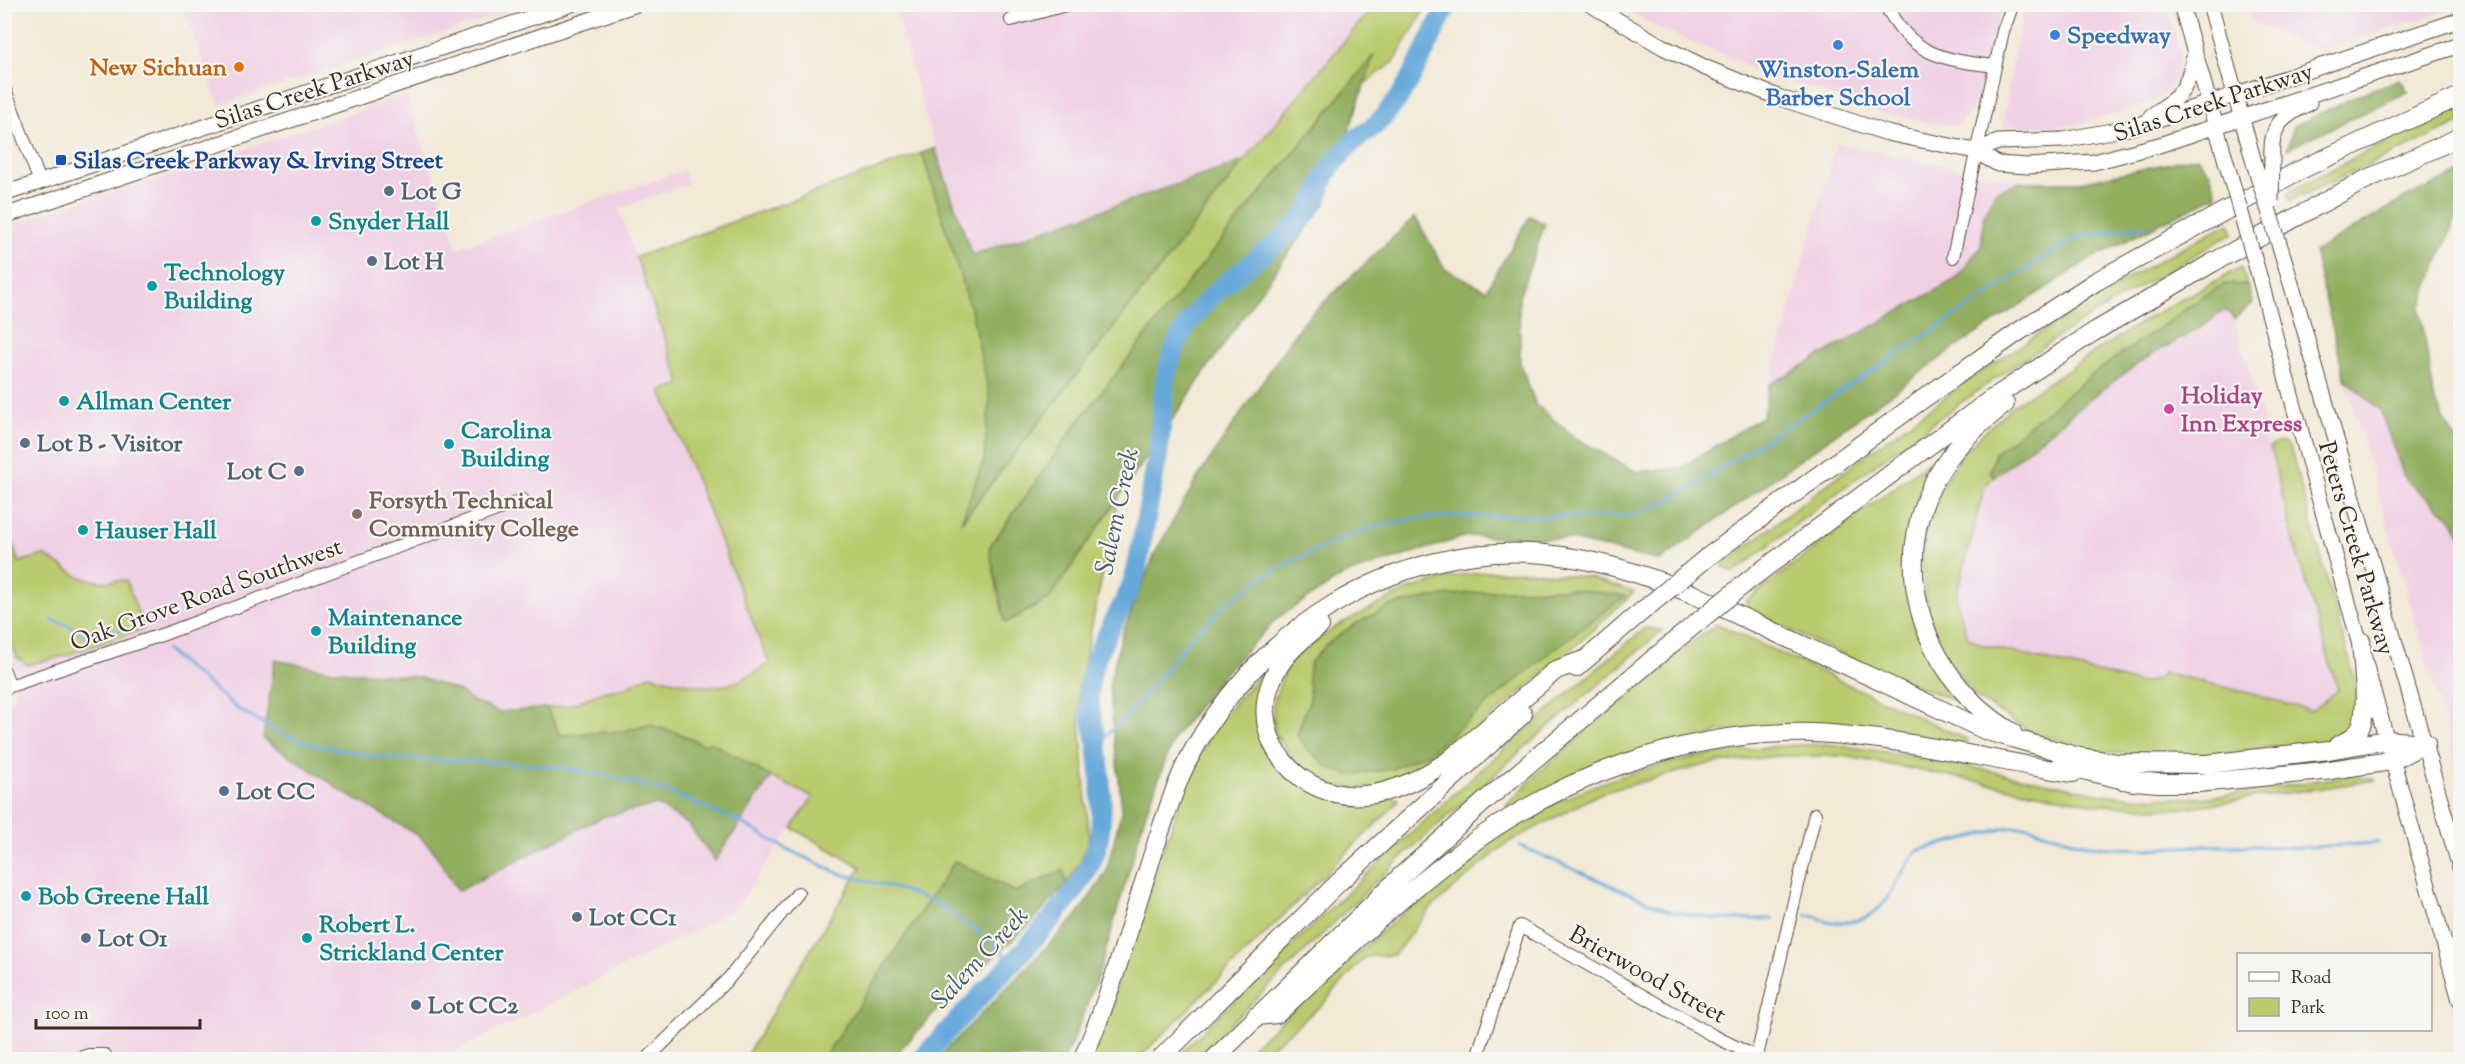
<svg xmlns="http://www.w3.org/2000/svg" width="2465" height="1064" font-family="'Sorts Mill Goudy',serif">
  <style>
    .built { fill: #f0d0e4 }
    .green { fill: #b9cb6e; stroke: #7a7a46; stroke-width: 1.5; fill-rule: evenodd }
    .forest { fill: #92af61; stroke: #666c40; stroke-width: 1.5 }
    .lines { fill: none; stroke-linecap: round; stroke-linejoin: round }
    .stream { stroke: #68a9db; stroke-width: 3 }
    .river { stroke: #68a9db; stroke-width: 20 }
    .minor-casing { stroke: #56473a; stroke-width: 14 }
    .major-casing { stroke: #56473a; stroke-width: 17 }
    .highway-casing { stroke: #56473a; stroke-width: 20 }
    .minor { stroke: #fff; stroke-width: 12 }
    .major { stroke: #fff; stroke-width: 15 }
    .highway { stroke: #fff; stroke-width: 18 }
    .major-bridge-casing { stroke: #56473a; stroke-width: 17; stroke-linecap: butt }
    .highway-bridge-casing { stroke: #56473a; stroke-width: 20; stroke-linecap: butt }
    .major-bridge { stroke: #fff; stroke-width: 15 }
    .highway-bridge { stroke: #fff; stroke-width: 18 }
    .shop-dot { fill: #3f7fe0; stroke: #f6f6f2; stroke-width: 2 }
    .food-dot { fill: #e8710a; stroke: #f6f6f2; stroke-width: 2 }
    .transit-dot { fill: #1a4fb4; stroke: #f6f6f2; stroke-width: 2 }
    .service-dot { fill: #5c6f8a; stroke: #f6f6f2; stroke-width: 2 }
    .culture-dot { fill: #0f9aa8; stroke: #f6f6f2; stroke-width: 2 }
    .hotel-dot { fill: #d1479c; stroke: #f6f6f2; stroke-width: 2 }
    .education-dot { fill: #8d6e63; stroke: #f6f6f2; stroke-width: 2 }
    .labels { text-anchor: middle; stroke-width: 4.5; stroke-linejoin: round; paint-order: stroke }
    .shop-label { font-size: 24px; font-weight: bold; fill: #366cbe; stroke: #f6f6f2; text-anchor: start }
    .food-label { font-size: 24px; font-weight: bold; fill: #c56008; stroke: #f6f6f2; text-anchor: end }
    .street-label { font-size: 24px; fill: #3b2a1e; stroke: #f6f6f2 }
    .transit-label { font-size: 24px; font-weight: bold; fill: #164399; stroke: #f6f6f2; text-anchor: start }
    .service-label { font-size: 24px; font-weight: bold; fill: #4e5e75; stroke: #f6f6f2; text-anchor: start }
    .culture-label { font-size: 24px; font-weight: bold; fill: #0d838f; stroke: #f6f6f2; text-anchor: start }
    .hotel-label { font-size: 24px; font-weight: bold; fill: #b23c85; stroke: #f6f6f2; text-anchor: start }
    .education-label { font-size: 24px; font-weight: bold; fill: #785e54; stroke: #f6f6f2; text-anchor: start }
    .water-label { font-size: 26px; font-style: italic; fill: #4b5660; stroke: #f6f6f2 }
  </style>
  <rect width="100%" height="100%" fill="#f6f6f2"/>
  <filter id="ink" filterUnits="userSpaceOnUse"><feTurbulence type="fractalNoise" baseFrequency=".0167" numOctaves="2"/><feDisplacementMap in="SourceGraphic" scale="12" xChannelSelector="R" yChannelSelector="G"/><feConvolveMatrix kernelMatrix="1 2 1 2 8 2 1 2 1" color-interpolation-filters="sRGB"/></filter>
  <filter id="wash" filterUnits="userSpaceOnUse"><feTurbulence type="fractalNoise" baseFrequency=".008" numOctaves="4" result="noise"/><feDisplacementMap in="SourceGraphic" scale="24" xChannelSelector="R" yChannelSelector="G"/><feGaussianBlur stdDeviation="1.35" result="paint"/><feColorMatrix in="noise" values="0 0 0 0 0 0 0 0 0 0 0 0 0 0 0 0 0 1.4 0 .05"/><feComposite in="paint" operator="in"/></filter>
  <g filter="url(#wash)">
    <rect width="100%" height="100%" fill="#f2e9d6"/>
    <!-- built -->
    <path class="built" d="M2460,4V6L2321,51L2251,22L2247,5Z
      M182,5V4L530,5L219,105Z
      M893,5H1375L1244,161L972,255L935,148Z
      M1621,5H2006L1994,35L1976,106L1955,127L1880,113L1757,70L1650,24Z
      M2025,5H2167L2180,54L2178,76L2162,96L2134,109L2069,126L2002,127L2014,54Z
      M406,95L458,248L684,170L688,184L619,209L681,384L661,392L770,664L740,681L708,686L681,683L650,675L624,688L606,691L570,705L547,708L761,773L813,797L735,910L441,1059H5L4,706L14,696L13,662L5,637V227L94,196L191,170L259,144Z
      M1836,143L2021,182L1997,191L1984,213L1981,246L1956,279L1769,385Z
      M2222,311H2228L2234,319L2283,492L2294,542L2338,690L2311,711L2174,675L2138,683L1973,641L1967,636L1959,616L1958,589L1985,486L2094,397L2149,356L2203,329Z
      M2345,379L2380,410L2405,479L2451,518L2460,534V776Z"/>
    <!-- green -->
    <path class="green" d="M1375,5H1427L1394,62L1364,84L1373,57L1213,251L1075,426L989,548L1005,623L1049,599L1118,499L1078,693L1089,838L1081,861L1067,883L1063,870L1016,893L955,861L823,1059H744L861,867L792,828L813,797L678,733L649,725L623,731L560,735L547,708L570,705L606,691L624,688L650,675C676,682 715,693 741,680C751,676 760,669 769,663L661,391L681,384L636,257L922,153L972,313L990,399L984,459L963,520L1244,161Z
      M2460,108V123L2290,201L2288,192L2415,127Z
      M2229,223L2233,233C2172,268 2111,302 2053,340C1943,412 1837,491 1734,573L1722,566C1882,439 2047,316 2229,223Z
      M2241,267L2247,285L2226,284L2215,289L2090,376L1996,453L1990,471L1994,477L1985,486L1958,589L1957,602L1967,636L1980,644L2138,683L2157,680L2163,673L2174,675L2249,693L2311,711L2338,690L2294,542L2270,447C2279,440 2286,441 2291,451L2357,687L2359,719L2343,736L2328,741L2215,754L2143,756L2090,750L2032,733L1975,697L1942,651L1928,614L1921,565L1926,525L1939,491L1962,453L2013,405L2153,315Z
      M1938,454L1942,461L1909,557L1956,694L1953,700L1864,665L1748,610L1746,601Z
      M5,525L19,562L44,555L79,577L102,582L126,580L144,629L61,657L27,665L17,657L5,624Z
      M1529,571L1590,578L1634,592L1574,647L1450,753L1421,772L1375,788L1330,786L1298,768L1275,732L1273,703L1288,664L1311,645L1340,624L1409,589L1452,577L1484,572ZM1571,589L1624,597L1554,649L1297,735L1310,699L1308,680L1310,663L1326,645L1355,624L1393,605L1442,596L1505,590Z
      M1717,624L1968,740L1966,745L1870,728L1822,725L1719,732L1510,809L1506,806L1539,772L1688,645Z
      M1645,628L1663,630L1532,741L1389,869L1194,1059H1175C1326,909 1481,765 1645,628Z
      M1262,672L1269,676L1264,689L1287,774L1395,798L1398,799V802L1138,1059L1090,1060L1187,781L1216,724Z
      M1827,744L1873,750L1976,768L2102,794L2135,797L2200,798L2237,794L2350,775L2377,780L2178,809L2100,805L1844,756H1778L1708,764L1601,793L1507,843L1430,909L1394,955L1365,957L1324,1003L1257,1059L1238,1060C1277,1024 1318,989 1357,954C1416,901 1475,844 1547,807C1634,762 1730,746 1827,744Z"/>
    <!-- forest -->
    <path class="forest" d="M1374,55L1325,204L1262,289L1049,599L1005,623L989,548L1075,426L1213,251Z
      M2400,79L2408,92L2287,149L2294,126L2360,94Z
      M935,148L972,255L1244,161L961,522L984,459L990,399L972,313L922,153Z
      M2197,157L2210,172L2217,195L2090,259L1956,347L1660,561L1567,539L1467,536L1346,574L1280,616L1223,674L1174,738L1145,815L1100,970L1077,1031L1064,1059H937L1076,917L1106,873L1122,809L1109,686L1122,634L1155,553L1198,477L1302,323L1415,217L1445,269L1486,290L1530,216L1545,224L1519,297L1520,363L1536,405L1577,439L1637,472L1681,468L1763,416L1769,385L1956,279L1981,246L1984,213L1997,190L2021,182H2081Z
      M2460,174V215L2456,217L2420,308L2435,402L2460,447V534L2451,518L2405,479L2380,410L2345,379L2314,252L2409,196Z
      M2226,284L2247,285L2253,303L2234,319L2228,311H2222C2200,333 2173,341 2148,357C2094,393 2044,437 1994,477L1990,471L1995,453L2090,376L2215,289Z
      M1571,589L1625,596L1554,649L1430,752L1392,769L1348,775L1328,767L1308,750L1297,735L1310,699L1308,679L1310,663L1326,645L1355,624L1393,605L1442,596L1505,590Z
      M275,660L329,670L418,677L459,691L471,700L499,712L547,708L560,735L623,731L649,725L678,733L704,745L711,742L771,777L715,861L689,825L657,805L602,817L458,891L433,850L418,835L336,788L330,782L263,739Z
      M955,861L1016,892L1063,870L1067,883L1031,923L945,1002L891,1059H823Z"/>
    <g class="lines">
      <!-- stream -->
      <path class="stream" d="M52,620L68,625L88,638L112,631L128,630
        M166,650L238,709L284,735L315,745L387,758L497,762L561,767L613,777L666,791L738,821L787,849L838,873L905,891L938,904L984,935L1013,963
        M1097,745L1132,710L1191,638L1230,601L1273,570L1333,542L1370,528L1411,519L1448,516H1622C1670,508 1713,472 1754,447C1858,381 1960,312 2063,245L2084,236L2148,226
        M1520,846L1670,911L1716,919H1773
        M1806,915C1816,915 1823,921 1832,922C1892,927 1889,880 1919,850L2006,828L2025,826L2078,843L2109,848L2148,849L2195,846H2258L2295,848L2378,843"/>
      <!-- river -->
      <path class="river" d="M921,1060C960,1016 1002,975 1040,932C1060,909 1083,884 1094,856C1106,826 1101,777 1097,745C1095,729 1089,712 1089,696C1088,647 1130,609 1138,562C1144,528 1151,493 1157,459C1165,418 1158,383 1177,343C1204,286 1262,262 1303,218C1318,203 1320,180 1333,164C1340,156 1347,147 1354,141C1360,135 1368,132 1374,126C1410,94 1426,45 1448,4"/>
    </g>
  </g>
  <g filter="url(#ink)">
    <g class="lines">
      <!-- minor casing -->
      <g class="minor-casing">
        <path id="minor" d="M1885,4C1911,55 1942,60 1995,66
          M1011,20L1069,4
          M4,87L40,182
          M1953,257L2003,31L2013,4
          M4,671L10,686
          M4,690L10,686L167,633L523,500
          M73,1060L89,1055H105
          M646,1060L729,978L798,893
          M1476,1060L1520,926L1712,1035L1756,1057
          M1756,1060L1815,814"/>
      </g>
      <!-- major casing -->
      <g class="major-casing">
        <path id="major" d="M1590,4L1663,47L1706,68L1780,98L1887,133L1975,151L1998,164L2028,166L2094,162L2159,145L2460,45
          M2181,4L2231,179
          M2210,4L2255,166
          M2151,116C2184,94 2186,91 2195,53
          M1975,151L1998,142L2063,140L2128,128L2210,103L2460,20
          M2272,157C2270,126 2282,116 2309,103
          M4,194L572,4
          M4,216L637,4
          M2286,266L2460,868
          M2260,279C2323,520 2393,760 2460,1000"/>
      </g>
      <!-- highway casing -->
      <g class="highway-casing">
        <path id="highway" d="M2005,404C1984,420 1964,437 1949,458C1880,550 1918,676 2012,732
          M1705,559L1916,404L2018,332L2095,282L2298,171L2460,96
          M1749,580L1990,400L2092,333L2212,263L2363,181L2460,137
          M1320,626C1300,640 1281,657 1272,680C1246,742 1302,801 1364,795C1395,793 1423,777 1448,761L1556,670L1584,660
          M1576,668L1629,622
          M2337,746C2345,742 2354,738 2359,730C2370,712 2362,663 2361,641
          M2061,765L2133,782
          M2122,780L2158,783H2198L2323,771L2391,761L2426,743
          M1256,1016L1277,1014C1336,959 1396,900 1460,852C1560,776 1688,729 1814,733C1902,737 1987,760 2073,773
          M1082,1060C1111,996 1129,927 1151,860C1161,829 1171,796 1185,766C1252,632 1393,540 1545,554C1597,559 1647,575 1695,595L1987,731L2079,757L2117,763L2207,764L2329,750L2386,740L2426,743
          M1159,1060L1339,882L1523,714
          M1213,1060L1401,876L1486,800L1677,639"/>
      </g>
      <!-- minor -->
      <use href="#minor" class="minor"/>
      <!-- major -->
      <use href="#major" class="major"/>
      <!-- highway -->
      <use href="#highway" class="highway"/>
      <!-- major-bridge casing -->
      <g class="major-bridge-casing">
        <path id="major-bridge" d="M2255,166L2286,266
          M2231,179L2260,279
          M2271,201L2272,157"/>
      </g>
      <!-- highway-bridge casing -->
      <g class="highway-bridge-casing">
        <path id="highway-bridge" d="M1629,622L1705,559
          M1677,639L1749,580"/>
      </g>
      <!-- major-bridge -->
      <use href="#major-bridge" class="major-bridge"/>
      <!-- highway-bridge -->
      <use href="#highway-bridge" class="highway-bridge"/>
    </g>
  </g>
  <!-- markers -->
  <g class="shop-dot">
    <circle cx="2055" cy="35" r="6"/>
    <circle cx="1838" cy="45" r="6"/>
  </g>
  <circle class="food-dot" cx="239" cy="67" r="6"/>
  <rect class="transit-dot" x="55" y="154" width="12" height="12" rx="3"/>
  <g class="service-dot">
    <circle cx="389" cy="191" r="6"/>
    <circle cx="372" cy="261" r="6"/>
    <circle cx="25" cy="443" r="6"/>
    <circle cx="299" cy="471" r="6"/>
    <circle cx="224" cy="791" r="6"/>
    <circle cx="577" cy="917" r="6"/>
    <circle cx="86" cy="938" r="6"/>
    <circle cx="416" cy="1005" r="6"/>
  </g>
  <g class="culture-dot">
    <circle cx="316" cy="221" r="6"/>
    <circle cx="152" cy="286" r="6"/>
    <circle cx="64" cy="401" r="6"/>
    <circle cx="449" cy="444" r="6"/>
    <circle cx="83" cy="530" r="6"/>
    <circle cx="316" cy="631" r="6"/>
    <circle cx="26" cy="896" r="6"/>
    <circle cx="307" cy="938" r="6"/>
  </g>
  <circle class="hotel-dot" cx="2169" cy="409" r="6"/>
  <circle class="education-dot" cx="357" cy="514" r="6"/>
  <g class="labels">
    <!-- shop labels -->
    <g class="shop-label">
      <text x="2067" y="43">Speedway</text>
      <text x="1838" y="77" text-anchor="middle">Winston-Salem<tspan x="1838" dy="28">Barber School</tspan></text>
    </g>
    <!-- food labels -->
    <g class="food-label">
      <text x="227" y="75">New Sichuan</text>
    </g>
    <!-- street labels -->
    <g class="street-label">
      <text transform="translate(314 89) rotate(-18)" y="8">Silas Creek Parkway</text>
      <text transform="translate(2213 102) rotate(-18)" y="8">Silas Creek Parkway</text>
      <text transform="translate(2357 548) rotate(74)" y="8">Peters Creek Parkway</text>
      <text transform="translate(206 594) rotate(-20)" y="8">Oak Grove Road Southwest</text>
      <text transform="translate(1648 974) rotate(29)" y="8">Brierwood Street</text>
    </g>
    <!-- transit labels -->
    <g class="transit-label">
      <text x="73" y="168">Silas Creek Parkway &amp; Irving Street</text>
    </g>
    <!-- service labels -->
    <g class="service-label">
      <text x="401" y="199">Lot G</text>
      <text x="384" y="269">Lot H</text>
      <text x="37" y="451">Lot B - Visitor</text>
      <text x="287" y="479" text-anchor="end">Lot C</text>
      <text x="236" y="799">Lot CC</text>
      <text x="589" y="925">Lot CC1</text>
      <text x="98" y="946">Lot O1</text>
      <text x="428" y="1013">Lot CC2</text>
    </g>
    <!-- culture labels -->
    <g class="culture-label">
      <text x="328" y="229">Snyder Hall</text>
      <text x="164" y="280">Technology<tspan x="164" dy="28">Building</tspan></text>
      <text x="76" y="409">Allman Center</text>
      <text x="461" y="438">Carolina<tspan x="461" dy="28">Building</tspan></text>
      <text x="95" y="538">Hauser Hall</text>
      <text x="328" y="625">Maintenance<tspan x="328" dy="28">Building</tspan></text>
      <text x="38" y="904">Bob Greene Hall</text>
      <text x="319" y="932">Robert L.<tspan x="319" dy="28">Strickland Center</tspan></text>
    </g>
    <!-- hotel labels -->
    <g class="hotel-label">
      <text x="2181" y="403">Holiday<tspan x="2181" dy="28">Inn Express</tspan></text>
    </g>
    <!-- education labels -->
    <g class="education-label">
      <text x="369" y="508">Forsyth Technical<tspan x="369" dy="28">Community College</tspan></text>
    </g>
    <!-- water labels -->
    <g class="water-label">
      <text transform="translate(1116 511) rotate(-78)" y="9">Salem Creek</text>
      <text transform="translate(979 957) rotate(-47)" y="9">Salem Creek</text>
    </g>
  </g>
  <!-- margin -->
  <rect width="2465" height="1064" fill="none" stroke="#f6f6f2" stroke-width="24"/>
  <!-- legend -->
  <rect x="2237" y="953" width="195" height="78" fill="#f6f6f2" stroke="#aba49d" stroke-width="1.5"/>
  <rect x="2249" y="972" width="30" height="9" fill="#ffffff" stroke="#aba49d" stroke-width="1.5"/>
  <text x="2291" y="983" font-size="18" fill="#3b2a1e">Road</text>
  <rect x="2249" y="998" width="30" height="18" fill="#b9cb6e" stroke="#aba49d" stroke-width="1.5"/>
  <text x="2291" y="1013" font-size="18" fill="#3b2a1e">Park</text>
  <!-- scale -->
  <path d="M36 1019v9h164v-9" fill="none" stroke="#3b2a1e" stroke-width="3"/>
  <text x="45" y="1019" font-size="18" fill="#3b2a1e" stroke="#f6f6f2" stroke-width="4.5" paint-order="stroke">100 m</text>
</svg>
